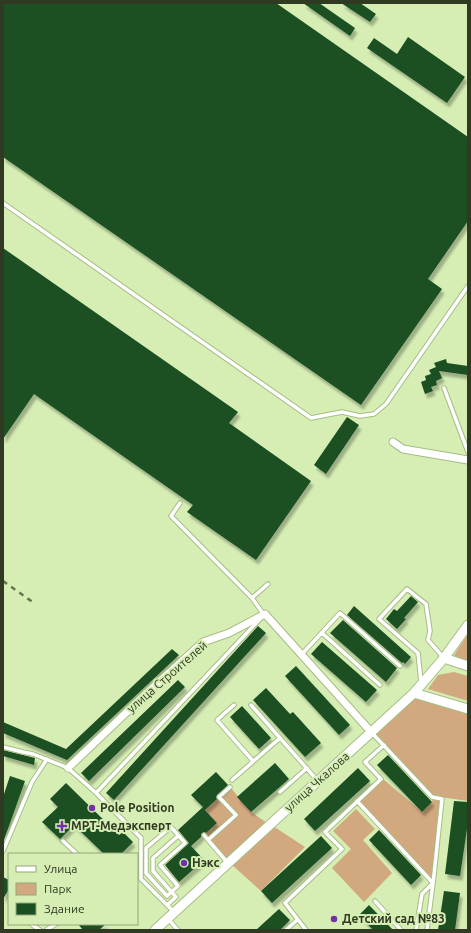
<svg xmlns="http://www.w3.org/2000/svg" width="471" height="933" font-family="Ubuntu,sans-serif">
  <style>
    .green { fill: #d2a87f }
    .building { fill: #1a4f22; filter: url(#shadow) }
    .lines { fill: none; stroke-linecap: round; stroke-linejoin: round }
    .service-casing { stroke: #a6bd85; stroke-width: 5.5 }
    .minor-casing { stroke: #a6bd85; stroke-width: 9 }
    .tertiary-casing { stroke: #a6bd85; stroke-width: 11 }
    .service { stroke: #fff; stroke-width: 3.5 }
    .minor { stroke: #fff; stroke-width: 7 }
    .tertiary { stroke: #fff; stroke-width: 9 }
    .rail { stroke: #667452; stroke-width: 2.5; stroke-dasharray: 5 5; stroke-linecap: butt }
    .poi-dot { fill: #7231a6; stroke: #d6eeb4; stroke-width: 1.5 }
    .labels { text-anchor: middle; stroke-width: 4; stroke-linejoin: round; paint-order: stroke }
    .street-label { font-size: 12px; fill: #303922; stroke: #d6eeb4 }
    .poi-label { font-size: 12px; font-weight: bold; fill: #303922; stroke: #d6eeb4; text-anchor: start }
  </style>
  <defs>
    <filter id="shadow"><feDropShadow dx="2.5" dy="4.5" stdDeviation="1" flood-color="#0004"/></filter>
  </defs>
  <rect width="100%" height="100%" fill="#d6eeb4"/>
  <!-- green -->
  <path class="green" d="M468,634V665L459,662L454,655Z
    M454,672L468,676V701L428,689L438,675Z
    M415,696L468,712V801L433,796L375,733Z
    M383,779L422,812L432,802L433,798L441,800L432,880L359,802Z
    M231,788L251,812L267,823L227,860L210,840L237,815L221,797Z
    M218,798L234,815L209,838L205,834L217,823L205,810Z
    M356,809L375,829L363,840L392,873L364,902L332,868L351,849L333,831Z
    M273,826L305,847L261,891L231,864Z"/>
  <!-- building -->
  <path class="building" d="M3,3H276L468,137V221L428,279L442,289L361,405L3,157Z
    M303,3H319L355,28L350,36Z
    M341,3H360L376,14L370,22Z
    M408,37L465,77L447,103L367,48L374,38L397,54Z
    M3,248L238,412L229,423L311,481L256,560L187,512L193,505L34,394L3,439Z
    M446,359L447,363L468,366V375L439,371L442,378L436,381L437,385L431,387L433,391L425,394L421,382L426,380L425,376L431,374L429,370L436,367L434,363Z
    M347,417L359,425L326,474L314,465Z
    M411,596L418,602L404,618L406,619L397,629L386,619L394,609L397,611Z
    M354,606L411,657L405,664L403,662L402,663L347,615Z
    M343,620L397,668L386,682L330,633Z
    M258,626L266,633L114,800L106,793Z
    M322,642L377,690L366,702L311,654Z
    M172,649L179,655L67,760L3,733V722L66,749Z
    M296,666L350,725L339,735L285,676Z
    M178,680L185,687L89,781L81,773Z
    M266,688L290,714L293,712L321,743L305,757L253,700Z
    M242,706L271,738L259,749L230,717Z
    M3,750L35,758L34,765L3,756Z
    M388,755L432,802L422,812L377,765Z
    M275,763L289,779L251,812L237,797Z
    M358,768L370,781L315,831L304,819Z
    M216,772L228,785L217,795V799L205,810L203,808L217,823L206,833H202L201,837L191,846L204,860L179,882L165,865L189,843L178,830L203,807L191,795Z
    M10,776L25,781L4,840L3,797Z
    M66,783L119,835L123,832L133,842L121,854H104L74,825L60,839L42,822L58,807L50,799Z
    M454,801L468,802V822L460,876L445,874Z
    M379,830L421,875L411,885L369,840Z
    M321,836L332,848L272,903L261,891Z
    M3,877L9,880V889L3,899Z
    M444,891L460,893L455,930H438Z
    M369,905L393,930H373L359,915Z
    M279,909L290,920L280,930H256Z
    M78,924H106L99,930H83Z"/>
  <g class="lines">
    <!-- service casing -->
    <g class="service-casing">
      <path id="service" d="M3,203L311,418L342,412L360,416L374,414L386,404L468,286
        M444,388L468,452
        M180,503L171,516L252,598L264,615
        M252,598L268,584
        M322,633L380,685
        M302,654L340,613L400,666
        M421,682L418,653L379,619L407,589L426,604L430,631L428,640L443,657
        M234,705L217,720L253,761
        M251,705L280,738
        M372,733L432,797L442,799L434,875L427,930
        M3,747L23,752L33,754L68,768L96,793L141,838V879L174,912
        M232,780L280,738L317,780
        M280,792L307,768
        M96,793L260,619
        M357,801L433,883L422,894L416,930
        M171,827L185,843L160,865L178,886L167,896L146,873V848Z
        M204,835L208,840
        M63,841L77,854
        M3,851L32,782L47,759
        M227,862L208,840L236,815L219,797L230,787
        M375,901L401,930
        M167,905L176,897L153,871V858L178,836
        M168,919L178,930
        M31,924L40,930
        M46,930L56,924
        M286,930L297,920
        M306,930L285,903L342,849L325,832L381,779L365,762L384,745"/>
    </g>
    <!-- minor casing -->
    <g class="minor-casing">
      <path id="minor" d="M393,442L403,449L468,460
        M68,768L150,690L203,642L229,633L265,614L372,733"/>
    </g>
    <!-- tertiary casing -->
    <g class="tertiary-casing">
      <path id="tertiary" d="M444,658L468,666
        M414,693L468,709
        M155,930L414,693L444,658L468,625"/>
    </g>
    <!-- service -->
    <use href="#service" class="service"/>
    <!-- minor -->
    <use href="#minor" class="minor"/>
    <!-- tertiary -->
    <use href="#tertiary" class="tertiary"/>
    <!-- rail -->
    <path class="rail" d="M3,581L34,603"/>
  </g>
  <!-- markers -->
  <g class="poi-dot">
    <circle cx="92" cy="808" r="4"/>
    <path d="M60 820h4v4h4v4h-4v4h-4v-4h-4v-4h4z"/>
    <circle cx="184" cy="863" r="4"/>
    <circle cx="334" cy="919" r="4"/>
  </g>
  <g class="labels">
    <!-- street labels -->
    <g class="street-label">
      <text transform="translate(167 677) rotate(-41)" y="4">улица Строителей</text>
      <text transform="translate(317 782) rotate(-42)" y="4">улица Чкалова</text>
    </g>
    <!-- poi labels -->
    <g class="poi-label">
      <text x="100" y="812">Pole Position</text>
      <text x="71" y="830">МРТ-Медэксперт</text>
      <text x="192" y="867">Нэкс</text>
      <text x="342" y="923">Детский сад №83</text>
    </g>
  </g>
  <!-- border -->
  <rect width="471" height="933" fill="none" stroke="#303922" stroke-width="8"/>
  <!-- legend -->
  <rect x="8" y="853" width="130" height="72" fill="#d6eeb4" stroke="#94a67a"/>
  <rect x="16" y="866" width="20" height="6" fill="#ffffff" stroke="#94a67a"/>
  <text x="44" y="873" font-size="12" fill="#303922">Улица</text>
  <rect x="16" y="883" width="20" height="12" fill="#d2a87f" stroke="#94a67a"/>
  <text x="44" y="893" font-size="12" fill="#303922">Парк</text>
  <rect x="16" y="903" width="20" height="12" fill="#1a4f22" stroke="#94a67a"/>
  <text x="44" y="913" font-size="12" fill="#303922">Здание</text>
</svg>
